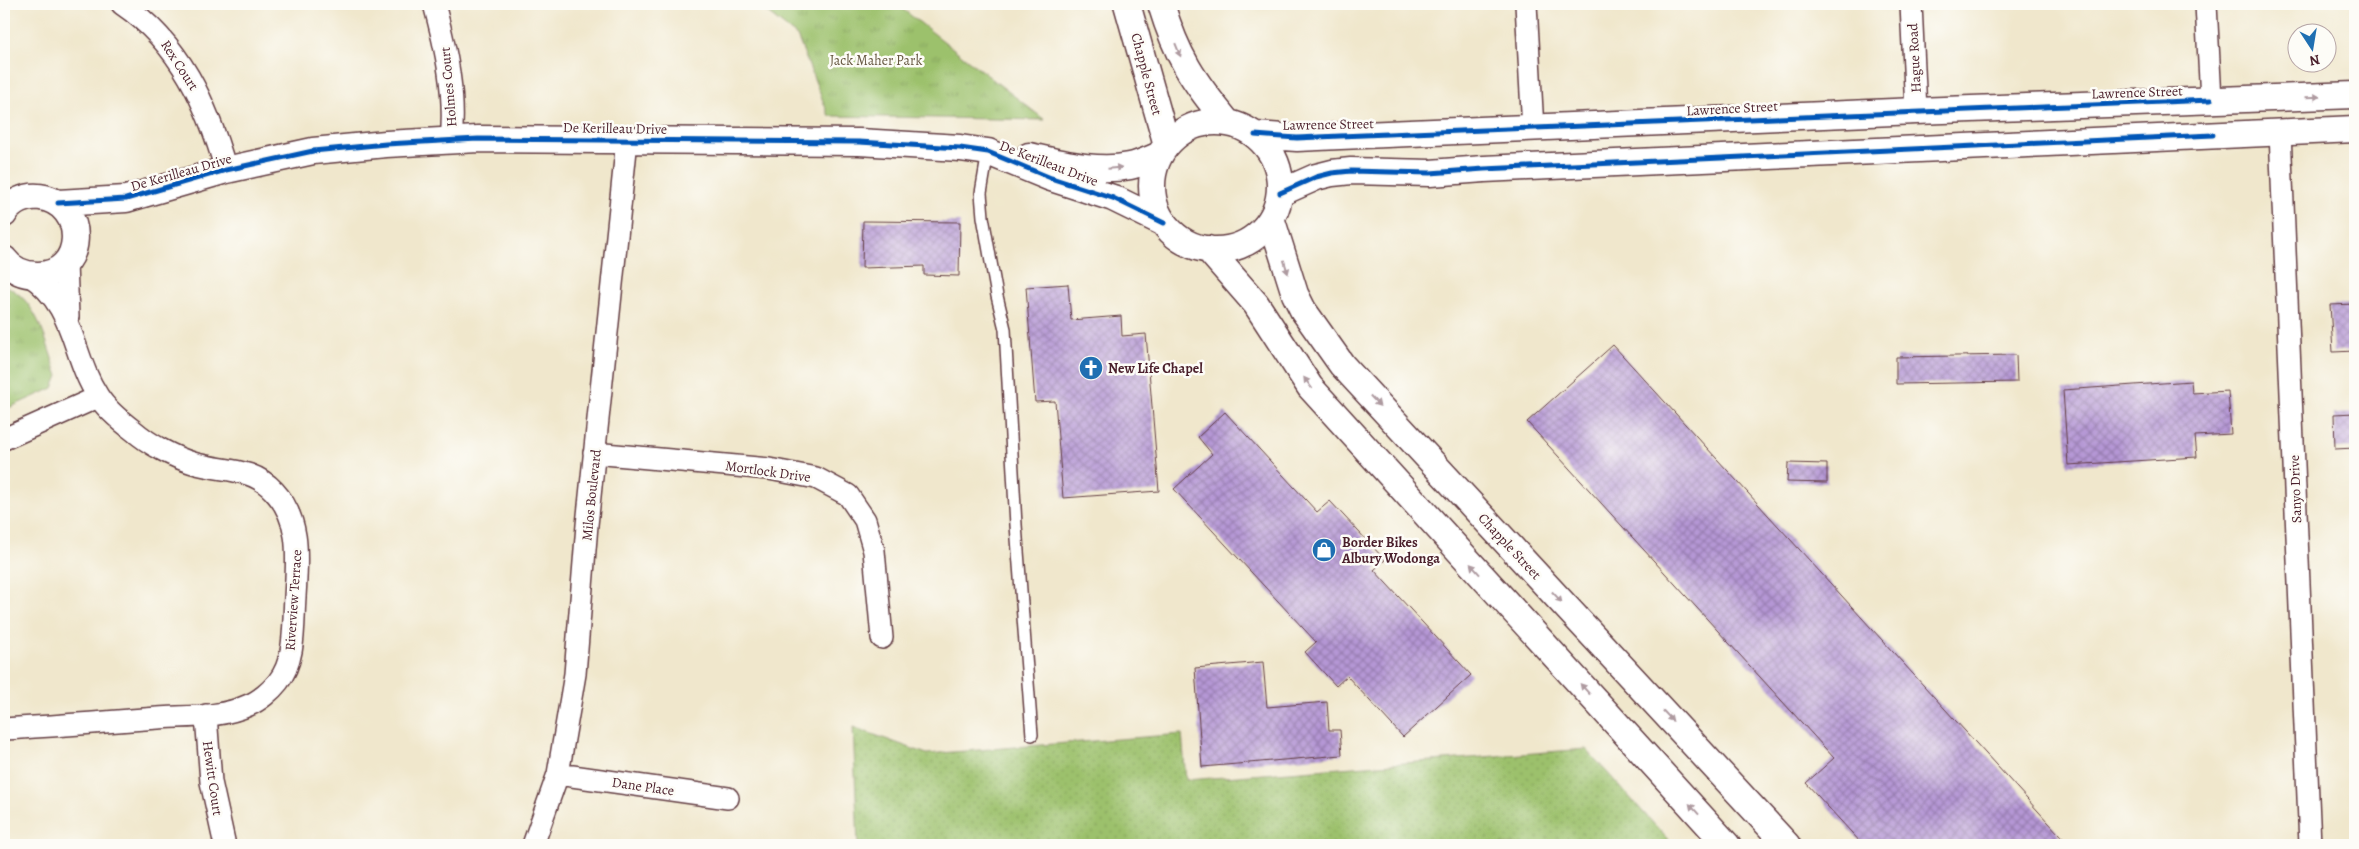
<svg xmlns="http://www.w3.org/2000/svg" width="2359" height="849" font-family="Alegreya,serif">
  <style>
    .grass { fill: url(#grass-dots); stroke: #73704c }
    .park { fill: url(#park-tufts); stroke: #73704c }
    .building { fill: url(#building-cross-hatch) }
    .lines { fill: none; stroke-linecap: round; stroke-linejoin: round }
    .service-casing { stroke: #633d43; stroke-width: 14 }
    .minor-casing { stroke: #633d43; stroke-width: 24 }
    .tertiary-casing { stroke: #633d43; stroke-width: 29 }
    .service { stroke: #fff; stroke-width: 11 }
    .minor { stroke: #fff; stroke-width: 21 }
    .tertiary { stroke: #fff; stroke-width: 26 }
    .cycleway-casing { stroke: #fdfcf7; stroke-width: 8 }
    .cycleway { stroke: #0057b8; stroke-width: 5 }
    .oneway { fill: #ae9aa0 }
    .labels { text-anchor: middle; stroke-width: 5; stroke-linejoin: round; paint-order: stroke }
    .street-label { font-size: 14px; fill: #4a1f2b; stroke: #fdfcf7 }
    .park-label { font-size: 14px; fill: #675842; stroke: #fdfcf7 }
    .poi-label { font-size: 14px; font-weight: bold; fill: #4a1f2b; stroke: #fdfcf7; text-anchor: start }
  </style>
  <defs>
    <pattern id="grass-dots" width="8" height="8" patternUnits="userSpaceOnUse" patternTransform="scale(1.25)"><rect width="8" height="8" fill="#9cc16c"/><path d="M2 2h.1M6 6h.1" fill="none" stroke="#88a55e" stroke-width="1.8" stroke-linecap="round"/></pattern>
    <pattern id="park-tufts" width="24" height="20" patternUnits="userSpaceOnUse" patternTransform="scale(1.25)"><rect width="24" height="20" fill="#9cc16c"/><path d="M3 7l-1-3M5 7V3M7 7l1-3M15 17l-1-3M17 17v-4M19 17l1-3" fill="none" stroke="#88a55e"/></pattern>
    <pattern id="building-cross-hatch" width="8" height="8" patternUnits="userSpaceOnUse" patternTransform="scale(1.25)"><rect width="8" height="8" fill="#b597d5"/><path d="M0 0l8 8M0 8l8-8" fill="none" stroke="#957bad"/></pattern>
  </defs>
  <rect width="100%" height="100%" fill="#fdfcf7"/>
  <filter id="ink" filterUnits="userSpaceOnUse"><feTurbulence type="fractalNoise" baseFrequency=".02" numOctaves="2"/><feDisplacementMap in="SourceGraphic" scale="10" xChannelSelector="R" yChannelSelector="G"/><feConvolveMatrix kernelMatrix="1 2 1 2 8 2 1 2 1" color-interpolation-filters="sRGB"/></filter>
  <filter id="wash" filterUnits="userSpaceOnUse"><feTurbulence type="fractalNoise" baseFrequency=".0096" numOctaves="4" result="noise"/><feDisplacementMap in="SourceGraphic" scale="20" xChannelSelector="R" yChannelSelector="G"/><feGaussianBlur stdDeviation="1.12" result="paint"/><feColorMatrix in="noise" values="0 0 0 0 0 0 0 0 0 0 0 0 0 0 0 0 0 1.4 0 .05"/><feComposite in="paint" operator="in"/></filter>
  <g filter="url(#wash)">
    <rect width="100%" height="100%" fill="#f0e7cc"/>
    <!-- grass -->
    <path class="grass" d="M853,727L927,754L1182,734L1186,780L1586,749L1673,845H858Z"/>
    <!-- park -->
    <path class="park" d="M756,4H896L1045,120L829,116L797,36Z
      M4,285C39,300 46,344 58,376L53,388L4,410Z"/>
    <g id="blocks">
      <!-- building -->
      <path class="building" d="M863,221L960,222L959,276L924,275V266L862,268Z
        M1068,284L1071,320L1121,316L1122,336L1146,334L1159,491L1063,498L1055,401L1035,402L1026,287Z
        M2355,304V351L2333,352L2330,305Z
        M1613,345L2069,845H1863L1806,783L1834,758L1527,422Z
        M2016,355L2017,382L1896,384V357Z
        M2191,381L2192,393L2228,391L2231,434L2195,436L2197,457L2068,465L2063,390Z
        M1225,412L1317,512L1330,501L1385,560L1374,570L1471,675L1403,737L1347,676L1336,686L1305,652L1316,642L1174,489L1212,454L1198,437Z
        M2355,413V448L2335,449L2334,414Z
        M1788,463L1827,464V483L1787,482Z
        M1263,662L1267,707L1327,702L1329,730H1340L1342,755L1202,767L1195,668Z"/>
    </g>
  </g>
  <g filter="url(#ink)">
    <use href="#blocks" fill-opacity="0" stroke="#633d43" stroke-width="1"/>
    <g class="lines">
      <!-- service casing -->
      <g class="service-casing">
        <path id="service" d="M988,152L981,193L983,217L997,296L1005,329L1016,525L1032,735"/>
      </g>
      <!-- minor casing -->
      <g class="minor-casing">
        <path id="minor" d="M122,4C181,44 207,104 226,170
          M434,4C446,49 456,94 451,141
          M1526,4L1533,129
          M1911,4L1916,111
          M2206,4L2211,100
          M2280,132L2310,845
          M66,263L68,317
          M4,439L98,397
          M594,453L769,469L816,478L848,495L865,520L874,551L882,638
          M206,715L211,782L224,841
          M4,729C55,726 107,722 158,718C187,716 221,718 249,705C259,701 271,691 278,682C296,660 293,625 295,597C297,559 302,521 274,491C251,466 222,472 193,463C173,457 149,444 134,431C122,422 106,409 98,396C71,355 76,306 29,275
          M558,774L728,798
          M533,845L558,774L575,674L587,525L627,140"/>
      </g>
      <!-- tertiary casing -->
      <g class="tertiary-casing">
        <path id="tertiary" d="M1127,4L1167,145
          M1161,4C1177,57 1193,81 1228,123
          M1152 186a64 64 0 1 1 128 0a64 64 0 1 1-128 0Z
          M1255,135L1297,138L1340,136L1916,111L2355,95
          M1029,156C1062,163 1097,173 1130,166C1140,164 1150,159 1160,155
          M1280,193L1316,177L1332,173L1351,171L1430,173L1484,169L2355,129
          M58,203L126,199L226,170L313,151L386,144L478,139L859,142L960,148L988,152L1051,178L1113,198L1164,223
          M4,214C11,202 26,195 40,197C89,204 85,276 37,275C23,275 12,270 4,259
          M1272,221L1295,294L1303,310L1342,365L1787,845
          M1208,249L1256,304L1310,387L1727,845"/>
      </g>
      <!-- service -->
      <use href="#service" class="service"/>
      <!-- minor -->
      <use href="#minor" class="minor"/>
      <!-- tertiary -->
      <use href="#tertiary" class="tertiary"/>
      <!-- cycleway casing -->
      <g class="cycleway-casing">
        <path id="cycleway" d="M1255,135L1297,138L1340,136L2211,100
          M1280,193L1316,177L1332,173L1351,171L1430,173L1484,169L2213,135
          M58,203L126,199L226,170L313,151L386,144L478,139L859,142L960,148L988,152L1051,178L1113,198L1164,223"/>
      </g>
      <!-- cycleway -->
      <use href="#cycleway" class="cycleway"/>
    </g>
    <!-- one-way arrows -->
    <defs><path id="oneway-solid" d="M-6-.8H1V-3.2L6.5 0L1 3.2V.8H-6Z" transform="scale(1.25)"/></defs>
    <g class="oneway">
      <use href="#oneway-solid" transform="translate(1178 50) rotate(68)"/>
      <use href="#oneway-solid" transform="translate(2313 97) rotate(-2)"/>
      <use href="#oneway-solid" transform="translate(1115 168) rotate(-5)"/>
      <use href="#oneway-solid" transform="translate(1286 267) rotate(73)"/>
      <use href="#oneway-solid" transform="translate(1308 383) rotate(-126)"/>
      <use href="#oneway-solid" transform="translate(1375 401) rotate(47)"/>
      <use href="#oneway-solid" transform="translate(1475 569) rotate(-132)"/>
      <use href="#oneway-solid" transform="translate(1557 597) rotate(47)"/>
      <use href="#oneway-solid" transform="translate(1585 689) rotate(-132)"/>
      <use href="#oneway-solid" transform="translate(1668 716) rotate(47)"/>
      <use href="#oneway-solid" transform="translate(1694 809) rotate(-132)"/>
    </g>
  </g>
  <!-- icons -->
  <defs>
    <g id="church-disc" transform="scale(1.25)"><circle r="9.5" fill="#1f6fb2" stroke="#fdfcf7"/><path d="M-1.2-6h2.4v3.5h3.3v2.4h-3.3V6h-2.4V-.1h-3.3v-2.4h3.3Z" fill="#fff"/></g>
    <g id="shop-disc" transform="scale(1.25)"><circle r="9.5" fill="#1f6fb2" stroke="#fdfcf7"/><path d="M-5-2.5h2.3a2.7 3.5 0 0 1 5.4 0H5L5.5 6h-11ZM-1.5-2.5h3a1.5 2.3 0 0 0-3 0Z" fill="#fff"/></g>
  </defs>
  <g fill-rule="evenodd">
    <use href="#church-disc" x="1091" y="368"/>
    <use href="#shop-disc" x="1324" y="550"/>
  </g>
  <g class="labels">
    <!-- street labels -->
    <g class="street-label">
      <text transform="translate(1914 58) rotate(-93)" y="5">Hague Road</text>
      <text transform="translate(180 65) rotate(57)" y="5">Rex Court</text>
      <text transform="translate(1147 74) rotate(75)" y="5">Chapple Street</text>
      <text transform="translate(448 87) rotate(-95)" y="5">Holmes Court</text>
      <text transform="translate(2137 92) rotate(-2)" y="5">Lawrence Street</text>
      <text transform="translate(1732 108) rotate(-3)" y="5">Lawrence Street</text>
      <text transform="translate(1328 124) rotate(-1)" y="5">Lawrence Street</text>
      <text transform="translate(615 128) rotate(1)" y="5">De Kerilleau Drive</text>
      <text transform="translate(1049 163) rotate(21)" y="5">De Kerilleau Drive</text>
      <text transform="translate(181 172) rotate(-16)" y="5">De Kerilleau Drive</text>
      <text transform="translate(768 471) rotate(8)" y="5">Mortlock Drive</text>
      <text transform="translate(2295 489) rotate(-92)" y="5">Sanyo Drive</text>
      <text transform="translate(591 495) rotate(-84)" y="5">Milos Boulevard</text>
      <text transform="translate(1510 546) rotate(47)" y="5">Chapple Street</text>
      <text transform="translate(293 600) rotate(-86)" y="5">Riverview Terrace</text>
      <text transform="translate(213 778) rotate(82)" y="5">Hewitt Court</text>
      <text transform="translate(643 786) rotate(8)" y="5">Dane Place</text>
    </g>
    <!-- park labels -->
    <g class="park-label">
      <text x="876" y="65">Jack Maher Park</text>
    </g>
    <!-- poi labels -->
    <g class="poi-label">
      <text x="1108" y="373">New Life Chapel</text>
      <text x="1342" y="547">Border Bikes<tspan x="1342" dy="16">Albury Wodonga</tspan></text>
    </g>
  </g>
  <!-- margin -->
  <rect width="2359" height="849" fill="none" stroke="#fdfcf7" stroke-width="20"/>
  <!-- north arrow -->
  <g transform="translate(2312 48) rotate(168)"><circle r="24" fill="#fdfcf7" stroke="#b5a4a5"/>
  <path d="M0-4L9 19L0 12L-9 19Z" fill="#1f6fb2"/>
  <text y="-8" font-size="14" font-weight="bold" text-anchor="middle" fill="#4a1f2b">N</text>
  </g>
</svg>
